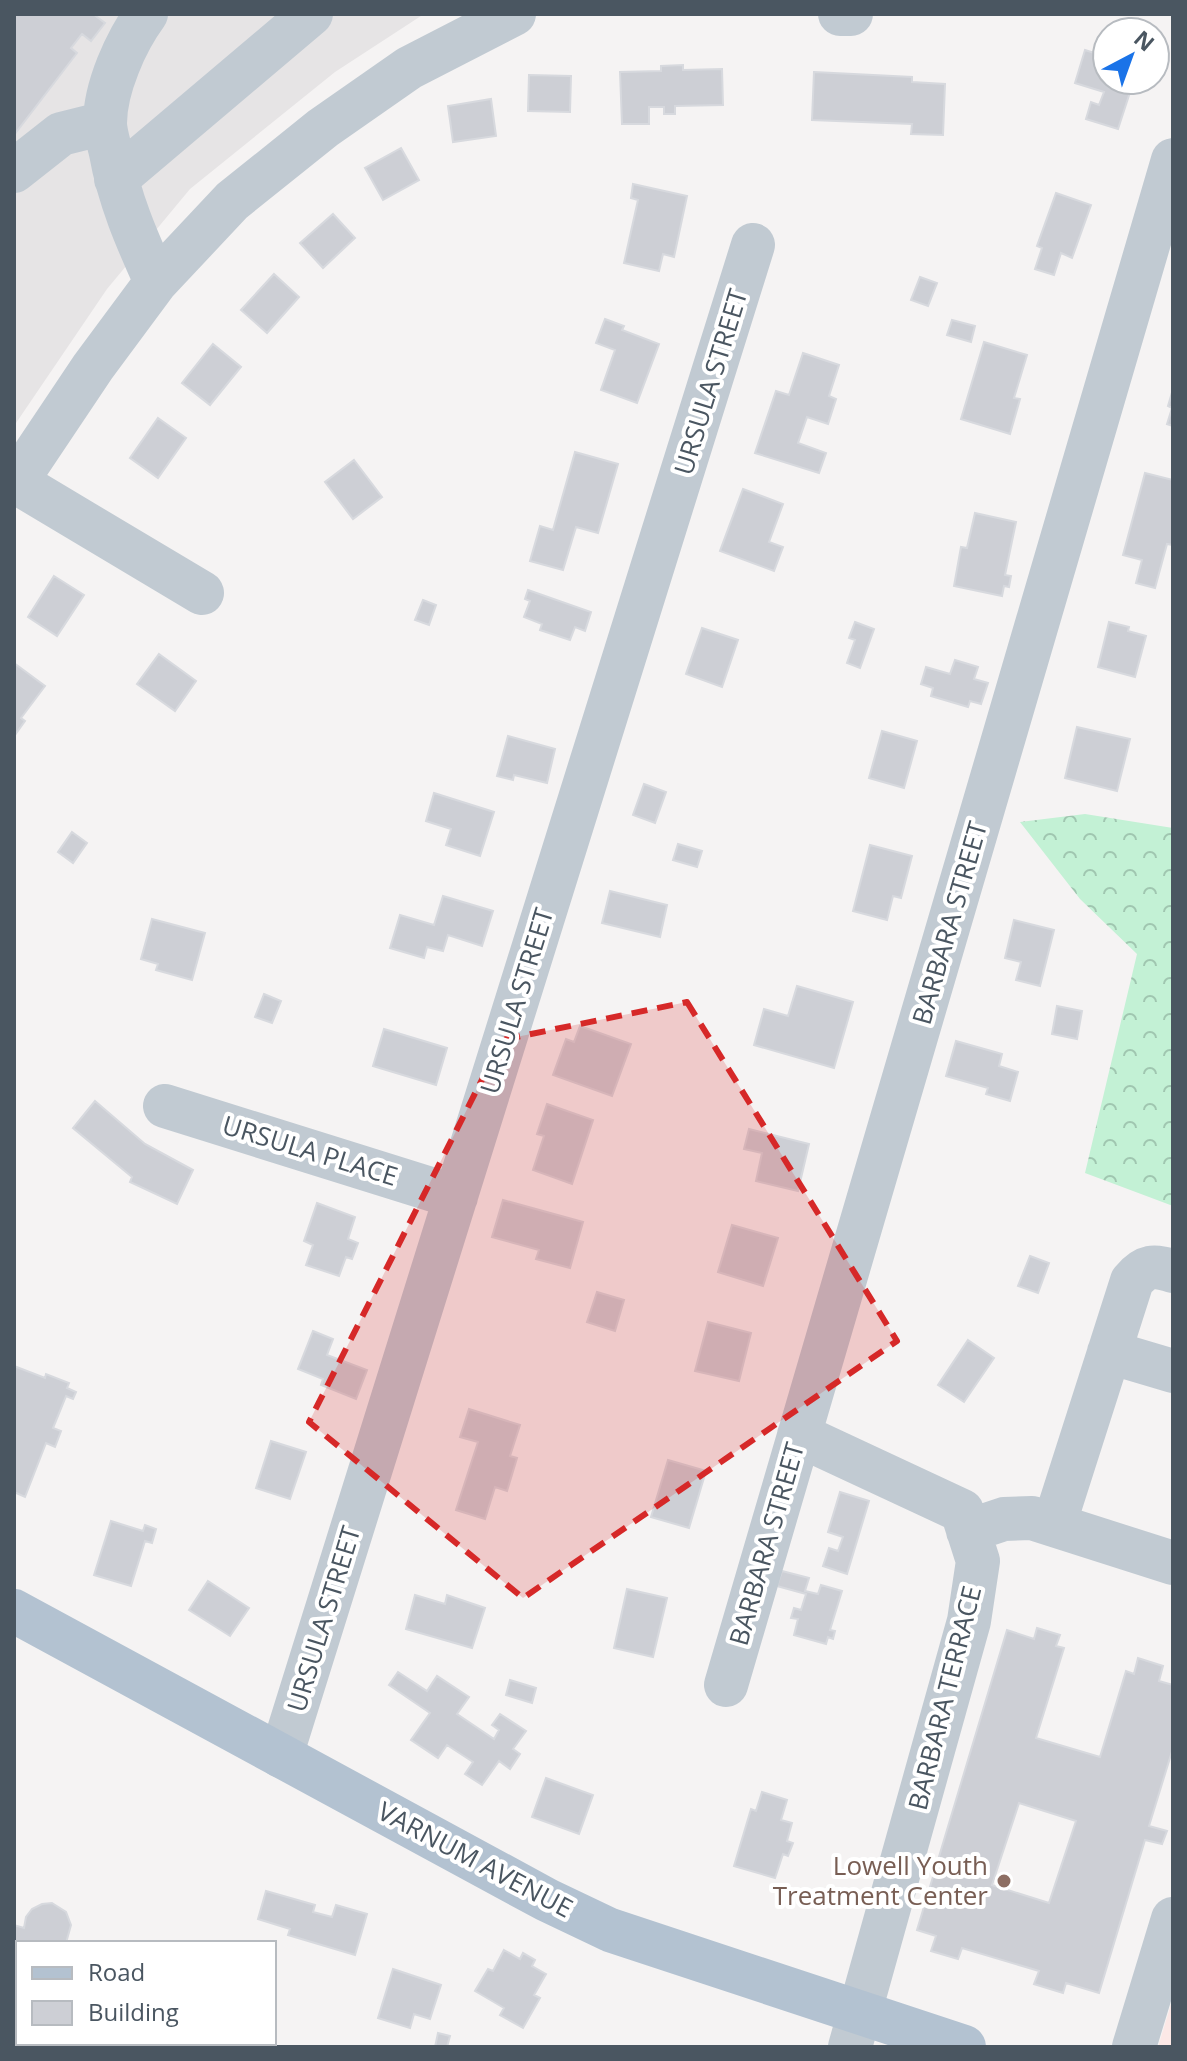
<svg xmlns="http://www.w3.org/2000/svg" width="1187" height="2061" font-family="'Open Sans',sans-serif">
  <style>
    .education { fill: #e6e4e5 }
    .medical { fill: #fce8e6 }
    .forest { fill: url(#forest-crowns) }
    .building { fill: #cdcfd5; stroke: #d7d9de; stroke-width: 2; fill-rule: evenodd }
    .lines { fill: none; stroke-linecap: round; stroke-linejoin: round }
    .minor { stroke: #c1cad2; stroke-width: 44 }
    .major { stroke: #b3c2d1; stroke-width: 44 }
    .marked { fill: #d62828; fill-opacity: 0.2; stroke: #d62828; stroke-width: 6; stroke-dasharray: 16 10; stroke-linejoin: round }
    .education-dot { fill: #8d6e63; stroke: #fff; stroke-width: 3 }
    .labels { text-anchor: middle; stroke-width: 8; stroke-linejoin: round; paint-order: stroke }
    .street-label { font-size: 26px; fill: #4a5661; stroke: #fff }
    .education-label { font-size: 26px; fill: #785e54; stroke: #fff; text-anchor: end }
  </style>
  <defs>
    <pattern id="forest-crowns" width="20" height="18" patternUnits="userSpaceOnUse" patternTransform="scale(2)"><rect width="20" height="18" fill="#c3f1d5"/><path d="M2 6a3 3 0 1 1 6 0M12 15a3 3 0 1 1 6 0" fill="none" stroke="#a0c6b0"/></pattern>
  </defs>
  <rect width="100%" height="100%" fill="#f5f3f3"/>
  <!-- education -->
  <path class="education" d="M14,14H424L335,72L190,189L107,289L14,426Z"/>
  <!-- medical -->
  <path class="medical" d="M1173,1998V2047H1158Z"/>
  <!-- forest -->
  <path class="forest" d="M1085,814L1173,828V1206L1085,1173L1137,954L1080,899L1020,822Z"/>
  <!-- building -->
  <path class="building" d="M14,14H93L105,23L91,41L82,34L71,48L77,53L14,135Z
    M1085,50L1107,57V80H1134L1118,129L1086,119L1091,102L1099,105L1104,92L1075,83Z
    M683,65V70L722,69L723,105L675,106V114H664V107H649V124H622L620,72L661,71V66Z
    M814,72L912,77V82L945,84L943,135L911,134L912,124L812,120Z
    M529,75L571,76L570,112L528,111Z
    M491,99L496,136L453,142L448,106Z
    M401,148L419,180L383,200L365,168Z
    M633,184L687,196L674,257L663,254L659,271L624,263L638,200L631,198Z
    M1056,193L1091,205L1072,258L1061,253L1054,275L1035,269L1042,248L1037,246Z
    M333,214L355,238L323,268L300,243Z
    M274,274L299,297L267,333L241,310Z
    M920,277L937,283L928,306L911,300Z
    M605,319L624,326L622,330L659,344L637,403L601,390L615,350L596,343Z
    M952,320L975,326L971,342L947,335Z
    M984,342L1027,355L1014,398L1020,399L1010,434L961,419Z
    M213,344L241,367L210,405L182,383Z
    M803,353L839,365L829,396L836,399L828,424L807,417L798,443L826,453L819,473L755,453L776,391L789,395Z
    M1173,389V426L1167,424L1172,408L1168,406Z
    M158,418L186,438L158,478L130,458Z
    M575,452L618,464L598,533L576,527L563,570L530,561L540,526L553,530Z
    M354,460L382,497L353,519L325,482Z
    M1145,473L1173,480V545L1167,544L1155,588L1136,583L1142,560L1123,555Z
    M743,489L783,504L769,542L783,547L774,571L720,551Z
    M975,513L1016,522L1005,575L1011,576L1009,587L1004,586L1002,596L954,586L961,547L967,548Z
    M54,576L84,595L57,636L28,617Z
    M528,590L591,612L585,631L575,627L570,640L540,630L542,624L524,617L530,601L525,599Z
    M423,600L436,605L429,625L415,620Z
    M855,622L874,629L860,668L847,663L855,640L849,638Z
    M1109,622L1129,627L1128,631L1146,636L1135,677L1098,667Z
    M702,628L738,640L722,687L686,674Z
    M159,654L196,681L175,711L137,684Z
    M955,660L978,667L974,679L988,683L981,704L970,701L968,707L931,696L933,688L921,684L926,667L950,674Z
    M14,663L45,686L21,718L25,721L15,735Z
    M1077,727L1130,739L1117,791L1065,778Z
    M882,731L917,741L904,788L869,778Z
    M508,736L555,749L547,783L514,775L513,780L497,776Z
    M644,784L666,792L655,823L633,815Z
    M434,793L494,812L480,856L446,845L451,829L426,821Z
    M72,832L87,843L73,863L58,852Z
    M678,844L702,851L697,867L673,860Z
    M870,845L912,856L901,898L893,896L887,920L853,911Z
    M610,891L667,905L660,937L602,923Z
    M443,896L493,911L482,946L448,935L443,951L427,947L424,958L390,948L400,915L434,925Z
    M152,919L205,933L192,980L156,970L158,964L141,959Z
    M1014,920L1054,930L1040,986L1016,980L1021,962L1005,958Z
    M797,986L853,1002L834,1068L754,1045L764,1009L788,1016Z
    M264,994L281,1001L272,1023L255,1017Z
    M1057,1006L1082,1011L1077,1039L1052,1034Z
    M580,1026L631,1044L612,1096L553,1075L566,1039L574,1042Z
    M384,1029L447,1048L436,1085L373,1066Z
    M956,1041L1002,1054L999,1066L1018,1072L1010,1101L986,1094L988,1088L946,1076Z
    M95,1101L145,1144L193,1170L177,1204L130,1182L132,1177L73,1128Z
    M547,1104L593,1120L572,1184L533,1170L544,1136L537,1134Z
    M749,1129L809,1144L798,1191L756,1181L762,1153L744,1149Z
    M503,1200L583,1222L570,1268L536,1259L539,1250L492,1237Z
    M317,1203L355,1217L348,1239L358,1243L352,1259L346,1257L339,1276L306,1265L313,1245L304,1241Z
    M732,1225L778,1238L763,1286L718,1272Z
    M1030,1256L1049,1263L1038,1293L1018,1286Z
    M597,1292L624,1300L615,1331L587,1322Z
    M708,1322L751,1333L739,1381L695,1371Z
    M313,1331L333,1339L327,1355L367,1370L356,1399L321,1385L323,1379L298,1369Z
    M968,1340L994,1358L964,1402L938,1385Z
    M14,1366L45,1378L46,1374L69,1383L67,1388L76,1392L73,1399L66,1396L53,1428L61,1431L55,1447L46,1443L25,1497L14,1492Z
    M469,1409L520,1425L510,1456L517,1458L507,1491L495,1487L485,1519L456,1510L478,1442L460,1437Z
    M271,1441L306,1452L290,1499L256,1488Z
    M668,1460L706,1471L689,1528L651,1517Z
    M840,1492L869,1501L847,1574L823,1566L829,1548L838,1551L843,1537L828,1532Z
    M111,1521L143,1531L145,1525L156,1529L152,1543L145,1541L131,1586L94,1575Z
    M782,1571L809,1578L805,1591L818,1594L821,1585L842,1591L830,1630L835,1631L833,1639L828,1637L826,1644L794,1635L798,1619L791,1618L794,1608L801,1610L806,1594L777,1586Z
    M208,1581L249,1608L230,1636L189,1610Z
    M627,1589L667,1598L653,1657L614,1648Z
    M415,1595L445,1604L447,1595L485,1608L472,1648L406,1629Z
    M1037,1628L1060,1635L1056,1646L1064,1648L1036,1738L1100,1757L1126,1671L1134,1674L1138,1658L1163,1666L1159,1681L1173,1685V1748L1149,1826L1167,1831L1162,1844L1145,1840L1099,1993L1066,1983L1063,1993L1034,1984L1039,1971L962,1948L958,1959L931,1951L936,1936L917,1930L1007,1630L1034,1639ZM1019,1803L1076,1821L1049,1903L992,1885Z
    M398,1672L427,1691L437,1676L469,1697L457,1714L494,1739L499,1730L492,1725L500,1714L526,1731L513,1749L520,1754L510,1769L499,1761L482,1785L465,1774L473,1762L447,1745L438,1758L411,1740L430,1713L389,1685Z
    M510,1680L536,1688L532,1703L506,1695Z
    M546,1778L593,1795L579,1834L532,1817Z
    M762,1792L787,1800L781,1820L792,1823L787,1841L793,1843L788,1856L783,1854L775,1878L734,1866L751,1809L756,1811Z
    M266,1891L315,1905L313,1912L332,1917L336,1905L367,1914L355,1955L288,1935L290,1929L258,1919Z
    M52,1903L66,1912L71,1925L66,1943H18V2043H34L33,2047H14V1925L24,1928L26,1917L32,1909L42,1904Z
    M504,1950L520,1959L523,1953L535,1960L532,1966L546,1974L534,1995L540,1998L523,2028L500,2015L504,2008L475,1991L488,1969L493,1971Z
    M393,1969L441,1985L430,2019L414,2014L410,2028L378,2018Z
    M438,2033L450,2036L447,2047H435Z"/>
  <g class="lines">
    <!-- minor -->
    <path class="minor" d="M146,14C126,41 105,88 105,123C105,132 109,144 111,153C119,199 137,240 156,282
      M840,14H851
      M14,171L61,134L105,123
      M116,179L311,14
      M16,482L202,593
      M14,485L93,367L156,282L232,201L323,128L409,68L514,14
      M165,1106L456,1197
      M1109,1352L1173,1371
      M799,1435L962,1511L978,1561L969,1621L850,2047
      M1054,1525L1132,1281C1145,1265 1154,1265 1173,1271
      M968,1531L1004,1519L1032,1518L1173,1563
      M726,1685L1173,160
      M281,1756L753,245
      M1134,2047L1173,1919"/>
    <!-- major -->
    <path class="major" d="M14,1611L547,1900L610,1930L964,2047"/>
  </g>
  <!-- marked area -->
  <path class="marked" d="M687,1002L897,1341L523,1598L309,1422L502,1040Z"/>
  <!-- markers -->
  <circle class="education-dot" cx="1004" cy="1881" r="8"/>
  <g class="labels">
    <!-- street labels -->
    <g class="street-label">
      <text transform="translate(711 382) rotate(-73)" y="9">URSULA STREET</text>
      <text transform="translate(950 923) rotate(-74)" y="9">BARBARA STREET</text>
      <text transform="translate(517 1001) rotate(-73)" y="9">URSULA STREET</text>
      <text transform="translate(310 1151) rotate(17)" y="9">URSULA PLACE</text>
      <text transform="translate(767 1544) rotate(-74)" y="9">BARBARA STREET</text>
      <text transform="translate(324 1619) rotate(-73)" y="9">URSULA STREET</text>
      <text transform="translate(945 1698) rotate(-76)" y="9">BARBARA TERRACE</text>
      <text transform="translate(475 1860) rotate(28)" y="9">VARNUM AVENUE</text>
    </g>
    <!-- education labels -->
    <g class="education-label">
      <text x="988" y="1875">Lowell Youth<tspan x="988" dy="30">Treatment Center</tspan></text>
    </g>
  </g>
  <!-- border -->
  <rect width="1187" height="2061" fill="none" stroke="#4a5661" stroke-width="32"/>
  <!-- legend -->
  <rect x="16" y="1941" width="260" height="104" fill="#ffffff" stroke="#b7bbc0" stroke-width="2"/>
  <rect x="32" y="1967" width="40" height="12" fill="#b3c2d1" stroke="#b7bbc0" stroke-width="2"/>
  <text x="88" y="1981" font-size="24" fill="#4a5661">Road</text>
  <rect x="32" y="2001" width="40" height="24" fill="#cdcfd5" stroke="#b7bbc0" stroke-width="2"/>
  <text x="88" y="2021" font-size="24" fill="#4a5661">Building</text>
  <!-- north arrow -->
  <g transform="translate(1131 56) rotate(41)"><circle r="38" fill="#ffffff" stroke="#b7bbc0" stroke-width="2"/>
  <path d="M0-6L14 30L0 20L-14 30Z" fill="#1a73e8"/>
  <text y="-12" font-size="22" font-weight="bold" text-anchor="middle" fill="#4a5661">N</text>
  </g>
</svg>
